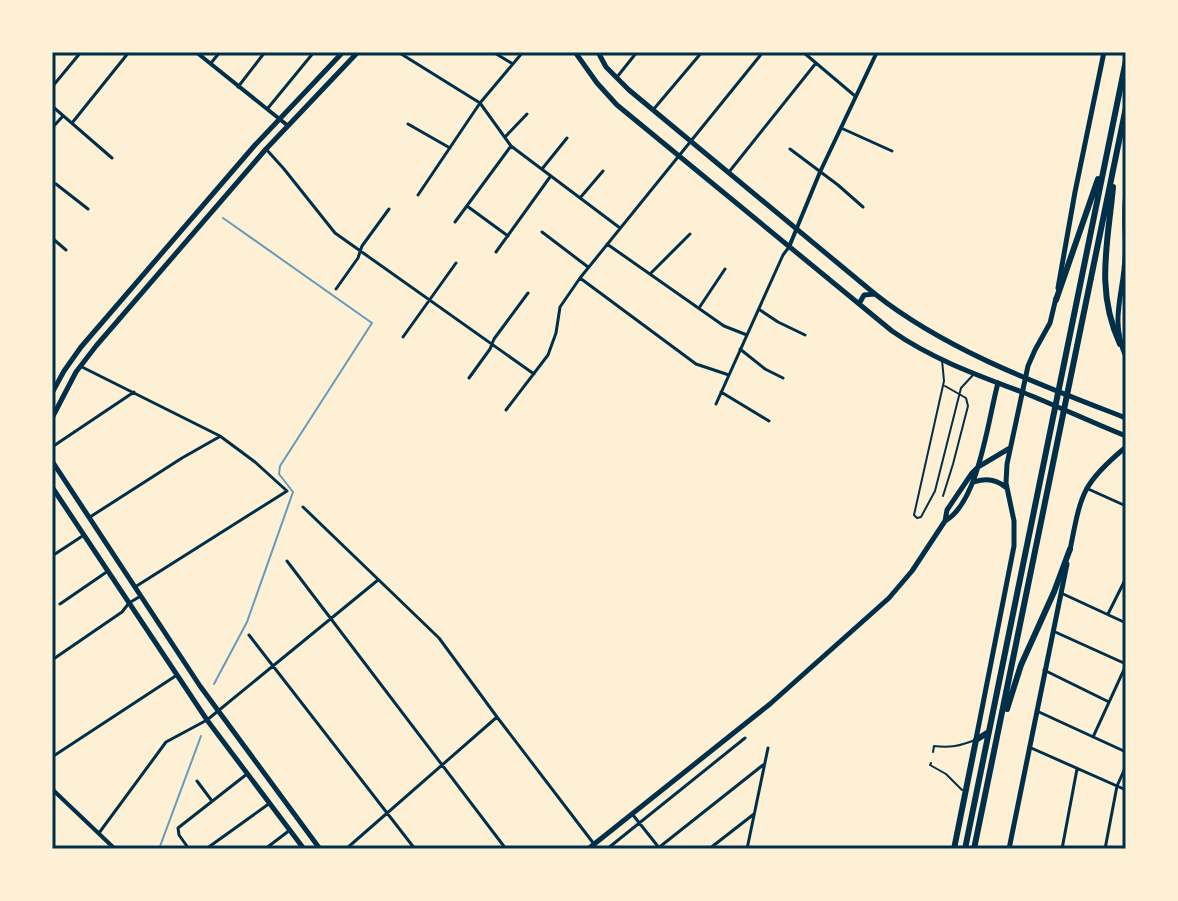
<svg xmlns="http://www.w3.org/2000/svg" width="1178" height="901" font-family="'PT Sans',sans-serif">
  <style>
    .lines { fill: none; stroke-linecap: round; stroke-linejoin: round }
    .stream { stroke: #669bbc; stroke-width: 2 }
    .service { stroke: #003049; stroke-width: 2 }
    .minor { stroke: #003049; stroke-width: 3 }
    .tertiary { stroke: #003049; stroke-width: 4 }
    .secondary { stroke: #003049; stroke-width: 5 }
    .primary { stroke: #003049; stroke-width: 5 }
    .trunk { stroke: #003049; stroke-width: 6 }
    .neatline { fill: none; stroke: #003049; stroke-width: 3 }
  </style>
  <rect width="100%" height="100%" fill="#fdf0d5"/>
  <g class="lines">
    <!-- stream -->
    <path class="stream" d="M214,684L247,622L293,492L279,474L280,466L372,323L223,218
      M159,849L201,736"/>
    <!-- service -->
    <path class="service" d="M942,360L944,381L914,515L917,518L921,517L935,491L961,388L973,375
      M943,496L953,464L968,406L966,398L945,386
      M933,752L934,746C950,748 960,746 975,740
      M931,763L930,765L946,774L962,790"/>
    <!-- minor -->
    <path class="minor" d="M398,52L480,103L511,146L620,228
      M493,52L513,64
      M803,52L855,96
      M211,63L220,52
      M617,77L637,52
      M52,87L81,52
      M238,87L265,52
      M52,106L112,158
      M268,108L314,52
      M653,110L702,52
      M72,123L129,52
      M408,124L450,148
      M52,128L63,116
      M841,128L892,151
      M505,137L527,114
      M266,149L284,169L335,233L534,374
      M790,149L838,185L863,207
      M542,169L567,138
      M729,172L816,63
      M52,184H56L88,209
      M418,195L480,103L523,52
      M580,198L603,171
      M467,206L508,236
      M455,222L511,146
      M542,232L588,267
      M52,238L66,250
      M607,244L724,326L747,335
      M496,252L550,177
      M650,274L690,234
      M580,278L696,364L729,375
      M336,289L358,258L362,246L389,209
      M699,308L725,269
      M760,310L778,322L805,335
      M403,337L456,263
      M740,349L765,369L783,378
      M82,367L220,436L255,462L287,491L135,587
      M469,378L490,349L494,339L528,293
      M721,392L769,421
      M716,404L783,255L789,247
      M506,410L548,355L556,333L560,307L580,278L763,52
      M52,447L134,392
      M1086,488L1126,506
      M303,507L439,638L497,717L594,844
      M90,517L182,458L219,437
      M52,556L84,535
      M287,561L506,849
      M1061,593L1126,623
      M60,604L108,571
      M1108,614L1126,578
      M1053,631L1126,664
      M249,635L415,849
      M52,660L122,612L129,603L139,597
      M1044,670L1109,702
      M1039,712L1126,752
      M1093,737L1126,665
      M1029,747L1126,790
      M52,757L177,675
      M197,781L212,801
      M633,815L660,849
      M99,833L166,742L207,720L378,580
      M189,849L179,835L178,828L247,774
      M206,849L270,803
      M265,849L290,830
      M346,849L497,717
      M607,849L745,738
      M657,849L763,765
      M709,849L754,814
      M747,849L768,748
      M1062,849L1077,769
      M1105,849L1117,786L1126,766
      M1126,849V848"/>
    <!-- tertiary -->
    <path class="tertiary" d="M196,52L287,125
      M789,247L820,172L877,52
      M52,789L115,849"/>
    <!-- secondary -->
    <path class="secondary" d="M1126,193C1123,214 1126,235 1125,256C1124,294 1109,319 1126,357
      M1058,288L1075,192L1104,52
      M52,393L64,371L81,347L255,145L343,52
      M52,418L76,372L96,346L266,149L358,52
      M52,461L200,686L320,849
      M974,482C986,478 996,479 1005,487
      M52,487L207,720L304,849
      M945,521C979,502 988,419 998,383
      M1070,550C1081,495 1081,484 1126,447
      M976,739L1014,546V521L1006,483L1007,464L1028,366L1035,350L1050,323L1056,298
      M588,849L770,704L889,598L912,571L945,521L947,510L972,473L978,467L1010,448
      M1009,849L1067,564"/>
    <!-- primary -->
    <path class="primary" d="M575,52L597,83L617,105L892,331C932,359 977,375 1022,392C1057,406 1091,422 1126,436
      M598,52L606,67L629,90L875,294C947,351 1041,385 1126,418
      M859,304L864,295L874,294"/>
    <!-- trunk -->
    <path class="trunk" d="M1113,187C1108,243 1095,290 1120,344
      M1056,300L1098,179
      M1007,709L1021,665L1054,592L1070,549
      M954,849L976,740L987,733
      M965,849L1126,60
      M974,849L1126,107"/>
  </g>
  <!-- border -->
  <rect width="1178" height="901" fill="none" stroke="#fdf0d5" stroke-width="108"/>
  <rect x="54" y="54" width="1070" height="793" class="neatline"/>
</svg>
